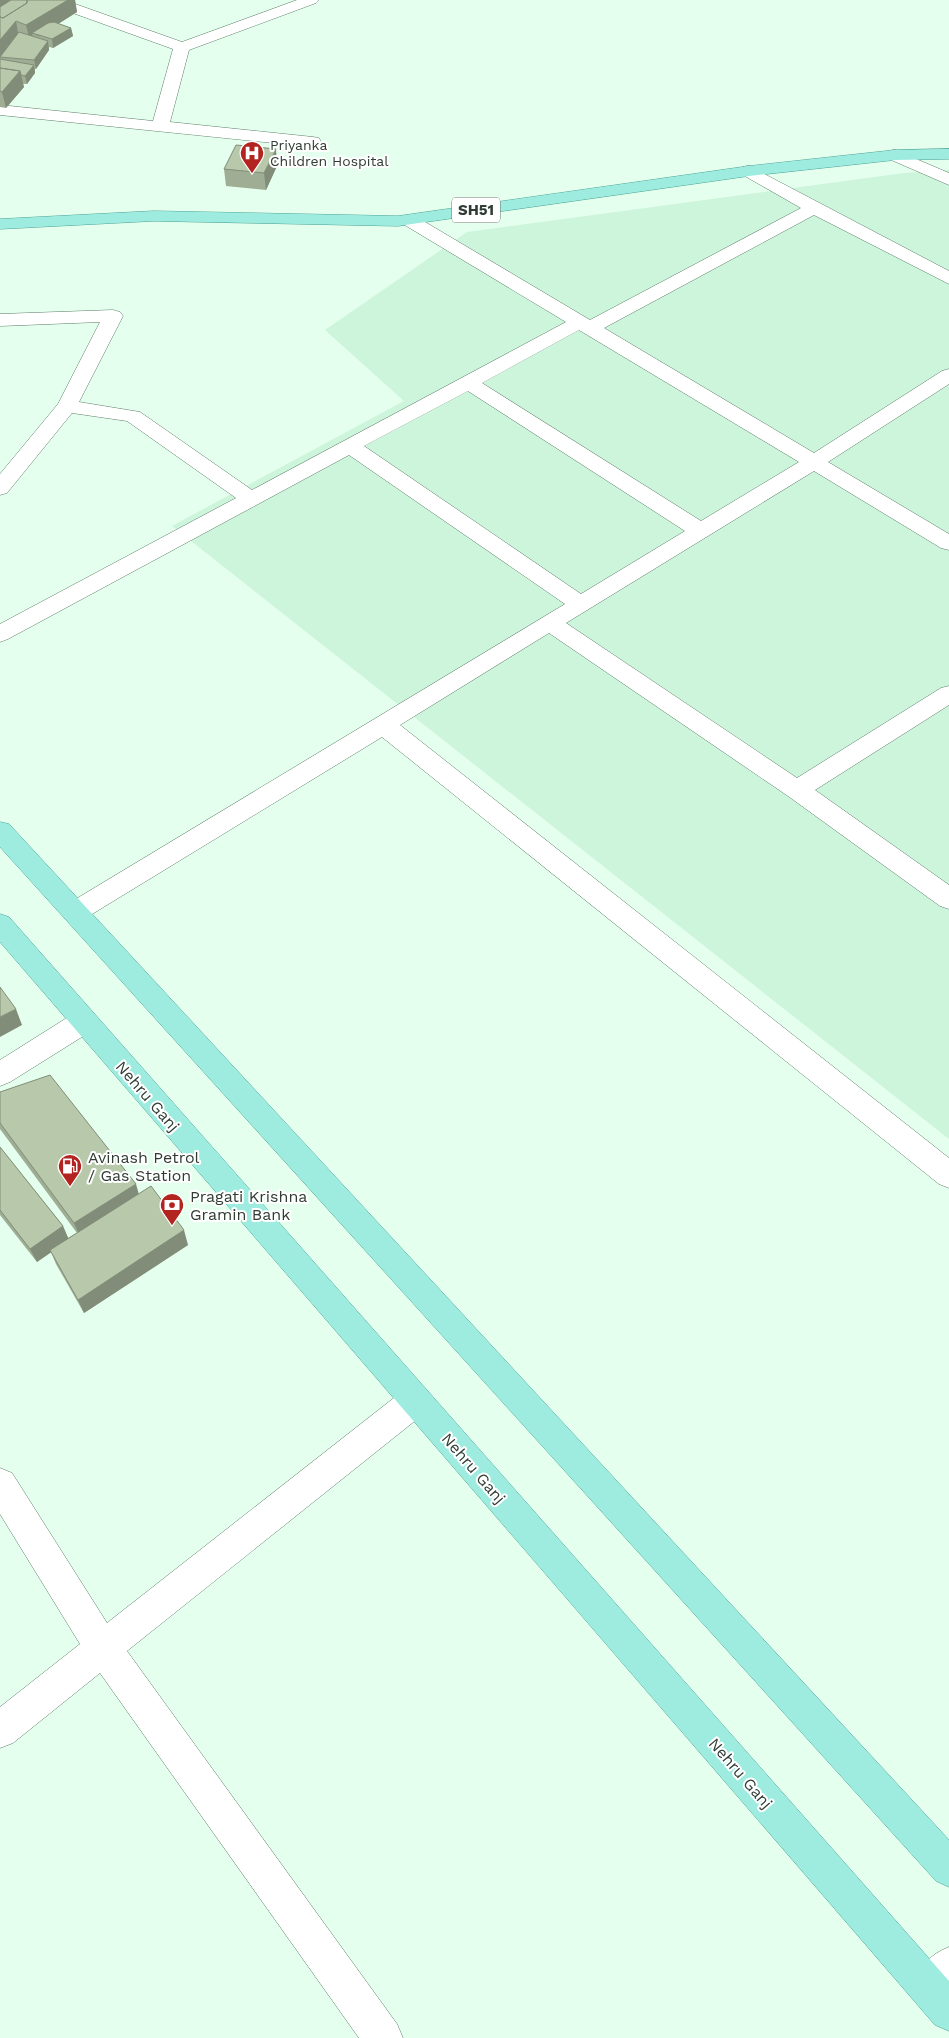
<svg xmlns="http://www.w3.org/2000/svg" width="949" height="2038" font-family="'Work Sans',sans-serif">
  <style>
    .built { fill: #ccf5db }
    .lines { fill: none; stroke-linecap: round; stroke-linejoin: round }
    .minor-casing { stroke: #5e7c69; stroke-width: 1 }
    .primary-casing { stroke: #4da596; stroke-width: 1 }
    .minor { fill: #fff; fill-rule: evenodd }
    .primary { fill: #9eebe0; fill-rule: evenodd }
    .wall { fill: #9ead93 }
    .shaded-wall { fill: #818d78 }
    .building { fill: #b8c9ab; stroke: #818d78 }
    .labels { text-anchor: middle; stroke-width: 4; stroke-linejoin: round; paint-order: stroke }
    .far-poi-label { font-size: 14px; fill: #2f3c33; stroke: #fff; text-anchor: start }
    .shield { fill: #fff; stroke: #6d7670; stroke-width: 1 }
    .shield-label { font-size: 15px; font-weight: bold; fill: #2f3c33 }
    .street-label { font-size: 16px; fill: #2f3c33; stroke: #fff }
    .poi-label { font-size: 16px; fill: #2f3c33; stroke: #fff; text-anchor: start }
  </style>
  <rect width="100%" height="100%" fill="#e4ffed"/>
  <!-- built -->
  <path class="built" d="M949,170V1139L172,526L404,401L325,330L467,232L904,173Z"/>
  <g class="lines">
    <!-- minor casing -->
    <g class="minor-casing">
      <path id="minor" d="M42,0H64L182,42L297,0H319L316,3L189,50L170,122L313,137L319,138L321,142L319,146L313,147L0,115V105L153,121L173,49L45,3Z
        M895,150L949,173V185L889,159L886,155L889,151Z
        M749,166L949,271V284L814,215L604,328L814,453L942,371L949,369V384L828,462L949,534V550L941,548L814,471L566,623L797,778L941,688L949,686V705L815,790L949,885V909L940,906L788,796L549,633L400,725L949,1158V1188L939,1184L382,737L84,919L75,922L66,919L62,912L66,905L565,604L349,455L8,639L0,642V624L236,498L127,421L72,413L7,493L0,495V474L58,404L100,322L0,326V314L113,310L120,312L123,316L79,402L140,412L252,490L566,322L403,224L400,220L403,216H415L590,320L801,208L743,175L740,171L743,167ZM579,330L799,462L701,521L482,383ZM468,391L685,531L581,594L364,446Z
        M83,1011L93,1014L97,1022L93,1030L10,1082L0,1086V1060L73,1014Z
        M415,1386L426,1390L431,1401L426,1412L127,1651L397,2024L403,2038H359L100,1673L13,1743L0,1748V1707L80,1644L0,1514V1468L12,1473L107,1623L404,1390Z
        M949,1947V1995L943,2002L929,2008L915,2002L909,1988C917,1969 930,1954 949,1947Z"/>
    </g>
    <!-- primary casing -->
    <g class="primary-casing">
      <path id="primary" d="M949,149V159L895,160L749,176L398,226L154,221L0,229V219L154,211L398,216L749,166L895,150Z
        M0,822L9,824L949,1840V1887L936,1881L0,847Z
        M0,914L9,917L949,1981V2031L935,2025L0,942Z"/>
    </g>
    <!-- minor -->
    <use href="#minor" class="minor"/>
    <!-- primary -->
    <use href="#primary" class="primary"/>
  </g>
  <!-- wall -->
  <path class="wall" d="M0,0H75L77,12L58,24L71,28L73,36L53,48L49,47V50L36,69H35V73L27,84H23L24,87L6,108L0,107Z
    M277,166L266,190L226,186L224,169Z
    M0,1092L139,1194L188,1245L84,1313L56,1264L51,1252L37,1262L0,1215V1147L63,1226L68,1238L77,1233L0,1129Z"/>
  <!-- shaded-wall -->
  <path class="shaded-wall" d="M0,0H13L0,15Z
    M68,0H75L77,12L39,36L32,33L33,40L30,41L26,25Z
    M16,21L19,38L0,57V40Z
    M71,28L73,36L53,48L52,39Z
    M48,41L49,50L36,69L34,60Z
    M34,65L35,73L27,84L25,76Z
    M20,71L24,87L6,108L2,92Z
    M276,149L277,166L266,190L264,173Z
    M16,1009L22,1025L0,1037V1017Z
    M136,1184L140,1198L80,1237L74,1223Z
    M63,1226L69,1240L37,1262L30,1249Z
    M184,1230L188,1245L84,1313L78,1300Z"/>
  <!-- building -->
  <path class="building" d="M11,0H27V3L3,18L0,17V7Z
    M27,0H68L26,25L16,21L0,40V17L3,18L27,3Z
    M54,22L71,28L52,39L32,33L48,23Z
    M19,32L48,41L34,60L0,57Z
    M0,59L34,65L25,76L21,75L20,71L0,68Z
    M0,68L20,71L2,92L0,91Z
    M236,145L276,149L264,173L224,169Z
    M0,987L16,1009L0,1017Z
    M50,1075L136,1184L74,1223L0,1123V1092Z
    M0,1147L63,1226L30,1249L0,1210Z
    M151,1186L184,1230L78,1300L50,1250Z"/>
  <!-- icons -->
  <defs>
    <g id="hospital-pin" transform="scale(1.25)"><path d="M0 17L-7.5 6A9.5 9.5 0 1 1 7.5 6Z" fill="#b3231f" stroke="#fff"/><path d="M-5-5h3v3.5h4V-5h3V5h-3V1.5h-4V5h-3Z" fill="#fff"/></g>
    <g id="fuel-pin" transform="scale(1.25)"><path d="M0 17L-7.5 6A9.5 9.5 0 1 1 7.5 6Z" fill="#b3231f" stroke="#fff"/><path d="M-5.5-6h7V0h2V4h1.3V-2.5L3-4.5l.8-.8L6-3V5H2.5V1h-1V6h-7ZM-4.2-4.7v3.2H.2V-4.7Z" fill="#fff"/></g>
    <g id="bank-pin" transform="scale(1.25)"><path d="M0 17L-7.5 6A9.5 9.5 0 1 1 7.5 6Z" fill="#b3231f" stroke="#fff"/><path d="M-6-4H6V4H-6ZM0-2.3a2.3 2.3 0 1 0 0 4.6a2.3 2.3 0 1 0 0-4.6Z" fill="#fff"/></g>
  </defs>
  <g fill-rule="evenodd">
    <use href="#hospital-pin" x="252" y="153"/>
    <use href="#fuel-pin" x="70" y="1166"/>
    <use href="#bank-pin" x="172" y="1205"/>
  </g>
  <g class="labels">
    <!-- far-poi labels -->
    <g class="far-poi-label">
      <text x="270" y="150">Priyanka<tspan x="270" dy="16">Children Hospital</tspan></text>
    </g>
    <!-- shield labels -->
    <rect class="shield" x="452" y="197.5" width="48" height="25" rx="4"/>
    <g class="shield-label">
      <text x="476" y="215">SH51</text>
    </g>
    <!-- street labels -->
    <g class="street-label">
      <text transform="translate(148 1096) rotate(49)" y="6">Nehru Ganj</text>
      <text transform="translate(474 1468) rotate(49)" y="6">Nehru Ganj</text>
      <text transform="translate(741 1773) rotate(49)" y="6">Nehru Ganj</text>
    </g>
    <!-- poi labels -->
    <g class="poi-label">
      <text x="88" y="1163">Avinash Petrol<tspan x="88" dy="18">/ Gas Station</tspan></text>
      <text x="190" y="1202">Pragati Krishna<tspan x="190" dy="18">Gramin Bank</tspan></text>
    </g>
  </g>
</svg>
